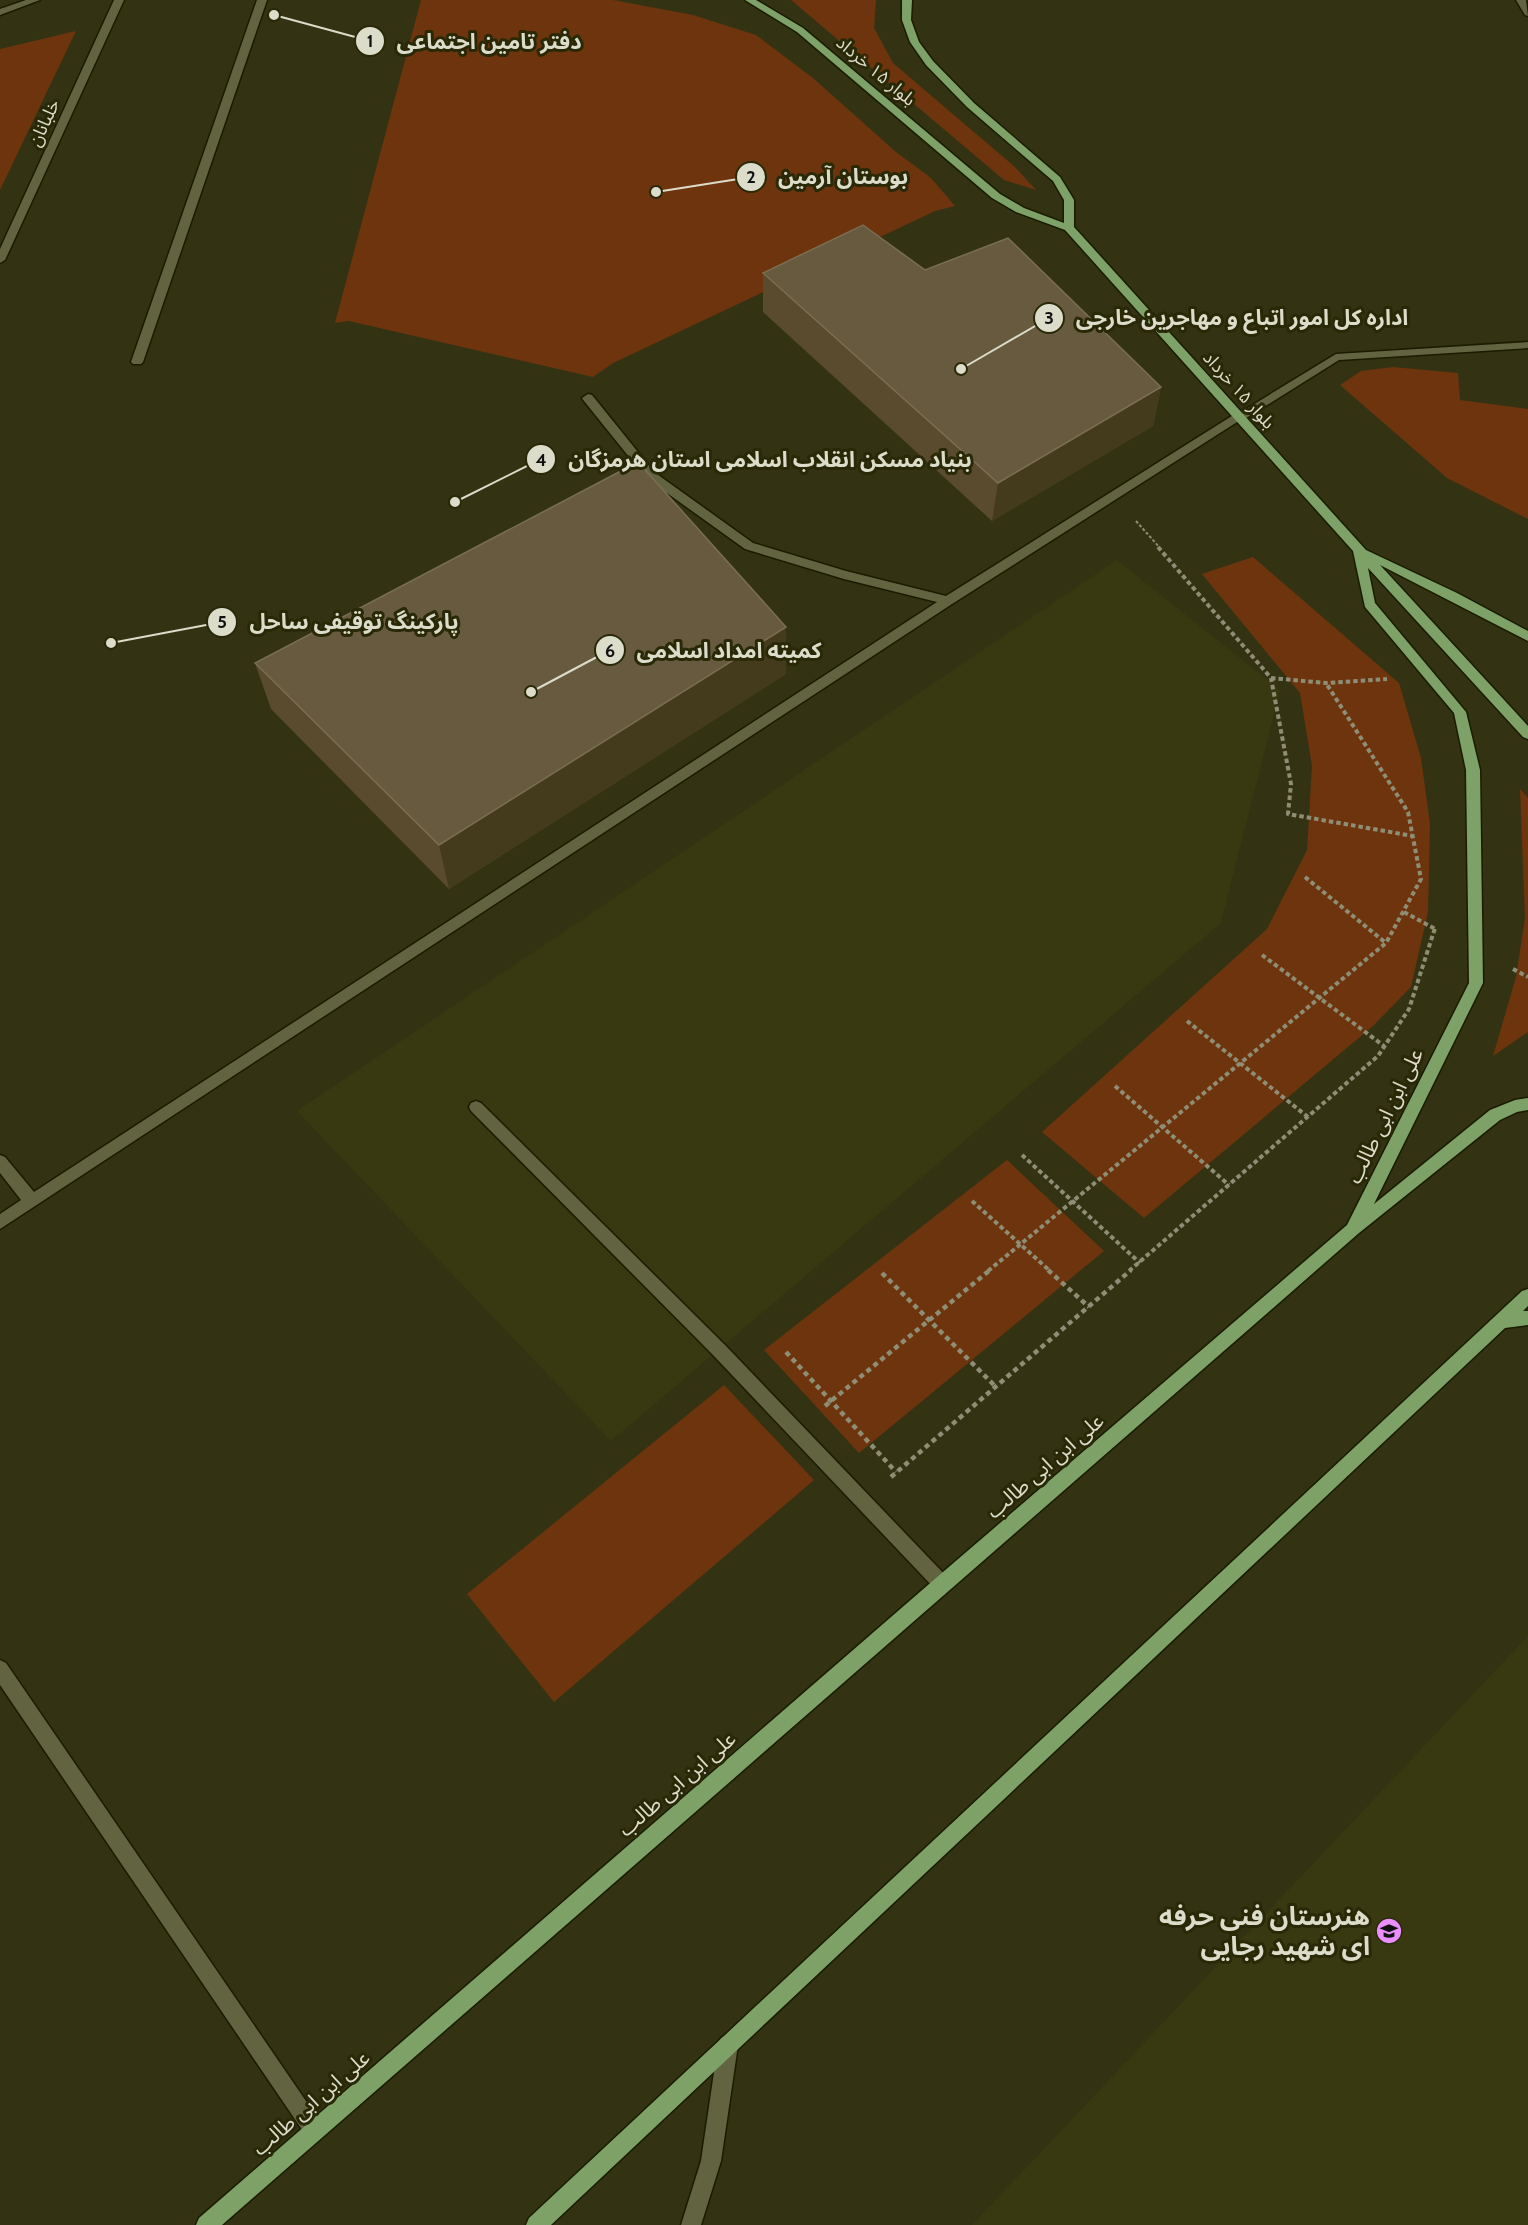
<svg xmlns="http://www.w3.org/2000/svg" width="1528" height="2225" font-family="Cabin,'Noto Sans Arabic',sans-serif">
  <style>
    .built { fill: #383910 }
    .green { fill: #6e340d }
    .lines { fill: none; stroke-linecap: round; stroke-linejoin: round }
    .service-casing { stroke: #1b1b00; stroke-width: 3 }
    .minor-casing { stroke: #1b1b00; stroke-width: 3 }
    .tertiary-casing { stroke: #1b1b00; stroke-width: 3 }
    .primary-casing { stroke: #1b1b00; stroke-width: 3 }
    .path-far2 { stroke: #8d8e75; stroke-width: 2; stroke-dasharray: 3 2; stroke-linecap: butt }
    .path-far1 { stroke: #8d8e75; stroke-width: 4; stroke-dasharray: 4.5 3; stroke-linecap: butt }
    .path { stroke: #8d8e75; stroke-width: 4.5; stroke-dasharray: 5 4; stroke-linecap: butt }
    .service { fill: #626341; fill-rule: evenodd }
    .minor { fill: #626341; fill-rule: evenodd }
    .tertiary { fill: #626341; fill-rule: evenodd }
    .primary { fill: #7da167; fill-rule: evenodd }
    .wall { fill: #5a4a2e }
    .shaded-wall { fill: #443a1c }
    .building { fill: #685a3e; stroke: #7a6e54; stroke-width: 1.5 }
    .labels { text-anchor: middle; stroke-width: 6; stroke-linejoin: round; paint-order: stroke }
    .far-street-label { font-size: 18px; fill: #dbdcc9; stroke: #292908 }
    .street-label { font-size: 21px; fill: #dbdcc9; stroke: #292908 }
    .near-poi-label { font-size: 26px; font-weight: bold; fill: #dbdcc9; stroke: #292908; text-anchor: end }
    .leader { fill: none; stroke: #dbdcc9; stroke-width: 2 }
    .callout-dot { fill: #dbdcc9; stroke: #292908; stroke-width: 2 }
    .mark-label { font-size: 18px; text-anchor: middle; font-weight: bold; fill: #111 }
    .callout-label { font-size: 22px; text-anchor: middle; font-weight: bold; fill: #dbdcc9; stroke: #292908; stroke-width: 6; stroke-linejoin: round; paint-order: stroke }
  </style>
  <rect width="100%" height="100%" fill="#333313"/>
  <!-- built -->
  <path class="built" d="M1117,560L1280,690L1221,923L611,1441L297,1111Z
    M1528,1636V2225H972Z"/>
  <!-- green -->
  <path class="green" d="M421,0H613L693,15L756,35L813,78L896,152L931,178L955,206L935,211L613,363L593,377L349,321L335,323Z
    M791,0H876L874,28L893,63L1015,167L1036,190L1004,180Z
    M76,31L0,190V49Z
    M1393,367L1458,373L1460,400L1528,409V519L1447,478L1340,385L1361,371Z
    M1253,557L1399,683L1421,758L1430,824L1428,912L1411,987L1373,1026L1144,1218L1042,1132L1267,929L1307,850L1312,766L1300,693L1202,574Z
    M1520,789L1528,798V1032L1493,1056L1516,977L1525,918Z
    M1007,1160L1104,1251L859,1453L764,1350Z
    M724,1385L814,1480L554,1702L467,1594Z"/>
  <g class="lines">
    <!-- service casing -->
    <g class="service-casing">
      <path id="service" d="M257,0H267L143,362L141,364H133L131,362Z
        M1516,0H1526L1528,16L1525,15Z
        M1528,342V348L1339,360L1243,420L1239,421L1233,417L1336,354Z
        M476,1101L481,1103L725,1345L948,1578L951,1584L948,1590L942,1593L936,1590L713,1355L471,1111L469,1107L471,1103Z
        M0,1660L6,1663L321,2123L324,2130L321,2137L314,2140L307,2137L0,1685Z
        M728,2035L735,2038L738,2045L721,2161L701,2225H681L701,2161L718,2045L721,2038Z"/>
    </g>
    <!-- minor casing -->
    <g class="minor-casing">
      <path id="minor" d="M114,0H124L5,260L0,263V249Z
        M588,394L592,395L654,472L753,543L846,571L946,596L1235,414L1239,413L1245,417L952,604L0,1229V1214L21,1200L0,1173V1155L5,1157L34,1192L937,602L844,579L745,549L646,478L584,401L582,398Z"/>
    </g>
    <!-- tertiary casing -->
    <g class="tertiary-casing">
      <path id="tertiary" d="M26,0H40L0,15V9Z"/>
    </g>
    <!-- primary casing -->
    <g class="primary-casing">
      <path id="primary" d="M745,0H756L803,28L1000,194L1024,208L1064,223V200L1053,181L967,107L926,65L910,42L902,20V0H912L911,20L919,42L933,61L974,103L1060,177L1074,200V227L1366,550L1457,593L1528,631V641L1380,565L1528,726V739L1523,737L1368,568L1375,603L1466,712L1480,770L1483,983L1374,1204L1490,1110L1515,1100L1528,1098V1110L1517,1112L1500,1120L1359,1233L222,2225H196L199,2218L936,1578L1347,1225L1469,983L1466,770L1454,713L1365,607L1353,551L1065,230L1016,212L992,198L797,32Z
        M1528,1289V1306L1523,1311H1528V1325L1505,1328L551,2225H526L529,2218L1522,1291Z"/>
    </g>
    <!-- path-far2 -->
    <path class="path-far2" d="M1136,521L1160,548"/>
    <!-- path-far1 -->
    <path class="path-far1" d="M1158,547L1271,678L1291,784L1288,814L1413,836
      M1271,678L1326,683L1387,679
      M1305,877L1386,943
      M1404,912L1437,930
      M1262,955L1384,1046
      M1513,969L1528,977
      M1187,1021L1308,1117
      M1115,1086L1229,1185
      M1022,1155L1140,1263
      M972,1201L1050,1271
      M988,1271L1386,943L1421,879L1408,812L1326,683
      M1129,1271L1378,1056L1409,1009L1435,928"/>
    <!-- path -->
    <path class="path" d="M1048,1270L1089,1307
      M882,1273L996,1387
      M786,1352L896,1472
      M825,1406L990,1270
      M891,1477L1131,1270"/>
    <!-- service -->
    <use href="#service" class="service"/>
    <!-- minor -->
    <use href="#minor" class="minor"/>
    <!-- tertiary -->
    <use href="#tertiary" class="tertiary"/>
    <!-- primary -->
    <use href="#primary" class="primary"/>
  </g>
  <!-- wall -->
  <path class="wall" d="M925,270L1161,387L1153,426L992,521L763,312V273Z
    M255,663L786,674L449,889L271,709Z"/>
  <!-- shaded-wall -->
  <path class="shaded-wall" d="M1161,387L1153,426L992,521L998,483Z
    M786,627V674L449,889L439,845Z"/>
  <!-- building -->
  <path class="building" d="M863,225L925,270L1008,238L1161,387L998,483L763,273Z
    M638,462L786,627L439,845L255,663Z"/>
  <!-- icons -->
  <defs>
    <g id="school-disc" transform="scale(1.35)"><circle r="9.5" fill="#ea8dfd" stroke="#292908"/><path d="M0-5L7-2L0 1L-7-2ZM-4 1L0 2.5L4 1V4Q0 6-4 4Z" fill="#111"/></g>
  </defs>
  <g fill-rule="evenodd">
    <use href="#school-disc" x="1389" y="1931"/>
  </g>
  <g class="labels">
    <!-- far-street labels -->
    <g class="far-street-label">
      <text transform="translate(876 71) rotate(40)" y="6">بلوار ۱۵ خرداد</text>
      <text transform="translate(44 123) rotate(-65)" y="6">خلبانان</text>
      <text transform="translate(1239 390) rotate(48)" y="6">بلوار ۱۵ خرداد</text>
    </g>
    <!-- street labels -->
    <g class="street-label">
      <text transform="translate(1385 1116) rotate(-64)" y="7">علی ابن ابی طالب</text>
      <text transform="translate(1045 1466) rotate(-41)" y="7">علی ابن ابی طالب</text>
      <text transform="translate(677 1784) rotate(-41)" y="7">علی ابن ابی طالب</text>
      <text transform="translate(311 2103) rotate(-41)" y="7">علی ابن ابی طالب</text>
    </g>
    <!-- near-poi labels -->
    <g class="near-poi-label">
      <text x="1370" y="1925">هنرستان فنی حرفه<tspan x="1370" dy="30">ای شهید رجایی</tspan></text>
    </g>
  </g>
  <!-- callouts -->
  <path class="leader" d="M274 15L370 41M656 192L751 177M961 369L1049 318M455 502L541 459M111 643L222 622M531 692L610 650"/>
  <g class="callout-dot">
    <circle cx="274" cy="15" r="6"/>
    <circle cx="656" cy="192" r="6"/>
    <circle cx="961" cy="369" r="6"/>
    <circle cx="455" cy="502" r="6"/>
    <circle cx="111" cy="643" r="6"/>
    <circle cx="531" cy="692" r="6"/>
    <circle cx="370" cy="41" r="15"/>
    <circle cx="751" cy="177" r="15"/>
    <circle cx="1049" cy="318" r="15"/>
    <circle cx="541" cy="459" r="15"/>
    <circle cx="222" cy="622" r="15"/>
    <circle cx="610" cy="650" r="15"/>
  </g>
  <g class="mark-label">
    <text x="370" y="47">1</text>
    <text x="751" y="183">2</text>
    <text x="1049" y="324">3</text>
    <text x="541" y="466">4</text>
    <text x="222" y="628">5</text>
    <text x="610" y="657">6</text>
  </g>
  <g class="callout-label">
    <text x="489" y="49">دفتر تامین اجتماعی</text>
    <text x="843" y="184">بوستان آرمین</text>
    <text x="1242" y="325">اداره کل امور اتباع و مهاجرین خارجی</text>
    <text x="770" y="467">بنیاد مسکن انقلاب اسلامی استان هرمزگان</text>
    <text x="354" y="629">پارکینگ توقیفی ساحل</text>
    <text x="729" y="658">کمیته امداد اسلامی</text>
  </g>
</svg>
